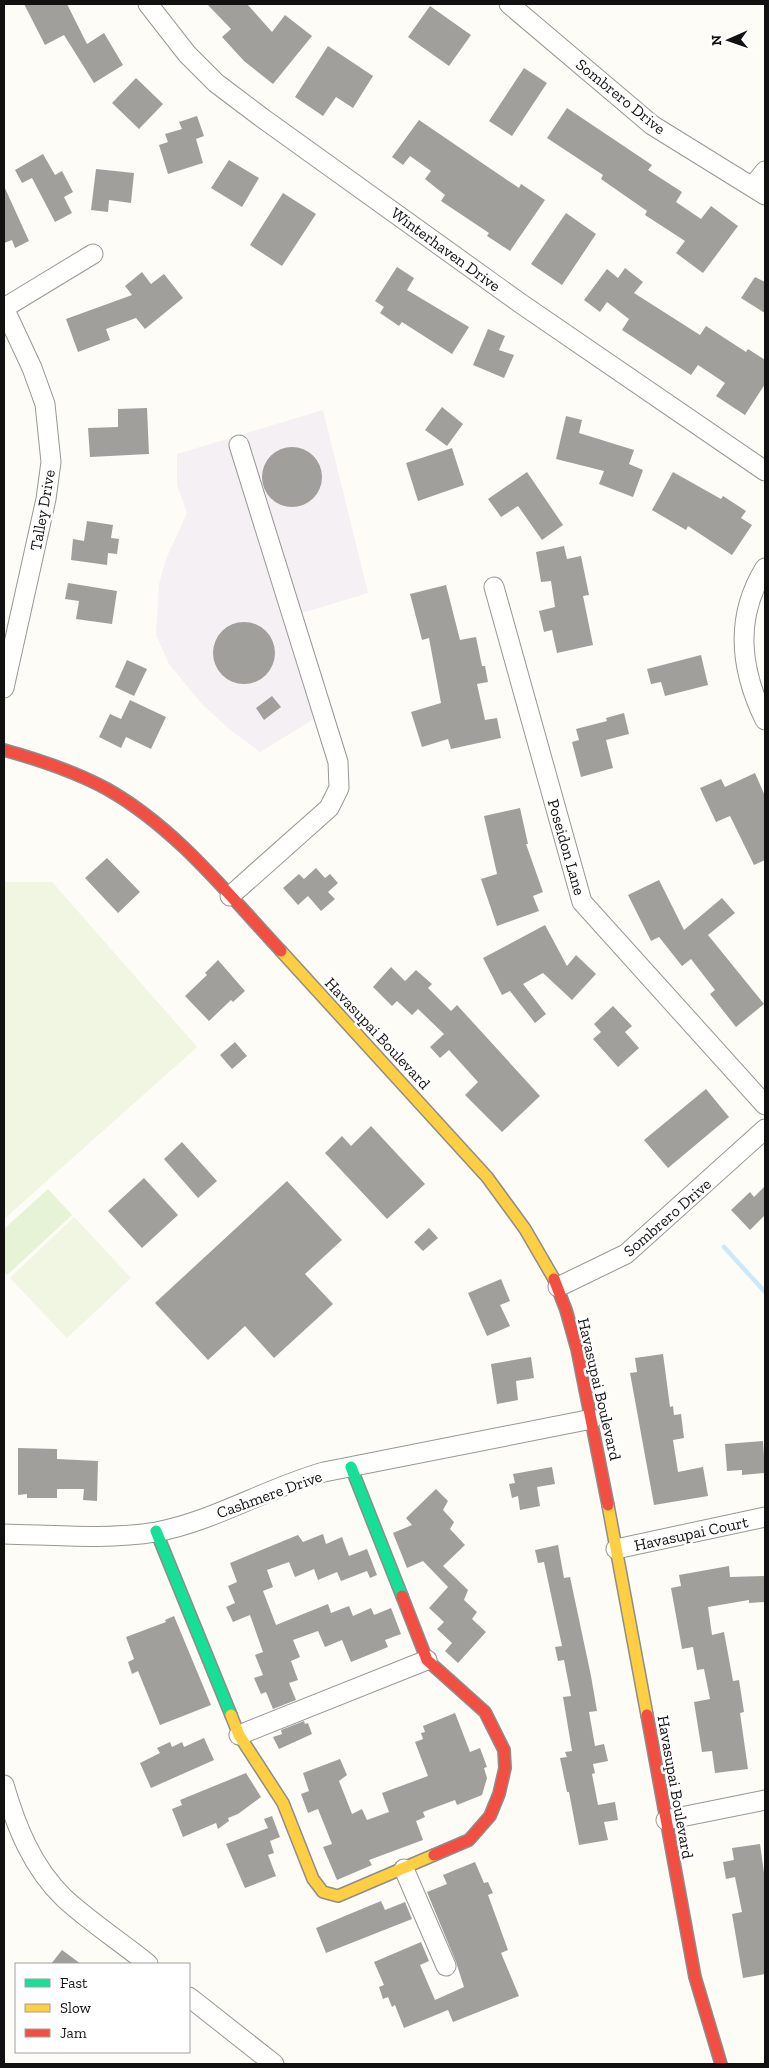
<svg xmlns="http://www.w3.org/2000/svg" width="769" height="2068" font-family="'Zilla Slab',serif">
  <style>
    .industrial { fill: #f5f0f3 }
    .green { fill: #e7f3d7 }
    .pitch { fill: #f0f6e1 }
    .lines { fill: none; stroke-linecap: round; stroke-linejoin: round }
    .stream { stroke: #cde8f7; stroke-width: 4.5 }
    .building { fill: #a19f9c }
    .street-casing { stroke: #979795; stroke-width: 21 }
    .fast-casing { stroke: #8e8d8b; stroke-width: 14 }
    .slow-casing { stroke: #8e8d8b; stroke-width: 14 }
    .jam-casing { stroke: #8e8d8b; stroke-width: 14 }
    .street { stroke: #fffffe; stroke-width: 19 }
    .fast { stroke: #16e098; stroke-width: 11 }
    .slow { stroke: #ffcf43; stroke-width: 11 }
    .jam { stroke: #f24e42; stroke-width: 11 }
    .labels { text-anchor: middle; stroke-width: 5; stroke-linejoin: round; paint-order: stroke }
    .street-label { font-size: 16px; fill: #111; stroke: #fff }
  </style>
  <rect width="100%" height="100%" fill="#fdfcf7"/>
  <!-- industrial -->
  <path class="industrial" d="M323,410L368,593L299,614L332,708L260,752L229,729L201,703L169,664L156,635L159,584L166,559L187,513L177,485V454Z"/>
  <!-- green -->
  <path class="green" d="M48,1189L72,1215L7,1275L4,1272V1229Z"/>
  <!-- pitch -->
  <path class="pitch" d="M4,882H52L197,1047L4,1219Z
    M74,1217L131,1278L67,1338L10,1278Z"/>
  <g class="lines">
    <!-- stream -->
    <path class="stream" d="M724,1247L765,1292"/>
  </g>
  <!-- building -->
  <path class="building" d="M24,4H67L87,44L104,33L123,65L94,83L64,35L45,45Z
    M207,4H247L272,32L285,15L312,36L273,84L244,61L222,37L231,29Z
    M430,6L471,35L449,66L408,37Z
    M328,46L373,76L353,108L336,97L323,116L295,97Z
    M524,68L547,83L512,136L489,121Z
    M136,78L163,104L139,129L112,103Z
    M567,108L652,165L648,170L682,192L676,202L701,219L711,206L738,226L703,273L676,253L685,241L645,215L647,211L601,179L603,175L547,138Z
    M197,116L204,136L196,139L203,163L168,174L159,145L168,142L165,134L182,129L179,122Z
    M419,120L519,188L521,184L545,200L510,251L487,236L489,233L441,201L445,195L425,179L431,171L410,156L403,165L392,157Z
    M43,154L55,175L62,171L73,192L64,197L72,213L55,222L32,178L22,183L15,170Z
    M229,160L259,178L242,207L211,188Z
    M96,169L134,173L131,203L109,200L108,212L91,210Z
    M4,186L29,241L15,248L12,240L4,243Z
    M283,193L316,214L282,266L250,245Z
    M566,213L596,234L562,285L531,264Z
    M397,267L414,278L407,290L469,327L452,354L402,322L399,326L380,313L384,307L375,301Z
    M625,268L643,282L634,293L700,335L706,326L746,352L748,349L765,360V384L745,415L716,396L725,383L698,365L691,375L622,330L629,319L607,302L600,312L584,300L607,269L618,278Z
    M142,272L151,284L164,274L183,298L145,329L136,318L106,329L110,340L78,352L66,319L132,295L125,286Z
    M755,277L765,282V313L741,298Z
    M488,329L505,336L499,350L514,355L504,378L473,365Z
    M442,407L463,424L447,446L425,430Z
    M147,408L149,454L90,457L88,428L118,427V409Z
    M566,416L582,420L579,433L634,450L629,464L643,470L633,497L599,484L604,471L556,459Z
    M262 477a30 30 0 1 1 60 0a30 30 0 1 1-60 0Z
    M452,448L464,485L418,501L406,463Z
    M527,472L563,525L542,540L518,506L501,517L488,499Z
    M673,472L721,499L723,496L746,511L741,518L752,525L732,555L688,526L686,530L652,510Z
    M87,521L113,525L111,538L119,539L117,554L108,553L107,565L71,560L73,539L84,541Z
    M564,546L567,559L581,556L589,595L583,596L593,645L557,653L552,630L544,632L539,611L555,607L551,581L541,582L536,552Z
    M68,583L117,591L112,624L76,619L79,601L65,599Z
    M446,585L460,640L476,637L482,666H485L488,682L477,684L485,720L497,718L501,738L451,749L448,739L422,747L411,712L441,703L429,638L422,640L410,594Z
    M213 653a31 31 0 1 1 62 0a31 31 0 1 1-62 0Z
    M701,655L708,685L665,696L661,682L651,684L647,669Z
    M127,660L147,669L134,696L115,687Z
    M272,696L281,707L264,720L256,708Z
    M130,700L166,717L151,749L126,737L121,748L99,737L110,714L121,719Z
    M624,713L629,734L606,740L613,768L581,777L572,742L579,740L576,729L607,721L606,718Z
    M755,773L765,796V860L754,865L730,816L716,822L700,788L721,779L725,787Z
    M520,808L528,844H526L543,892L533,896L539,911L497,926L481,879L497,874L484,816Z
    M107,858L140,892L118,913L85,878Z
    M316,868L325,878L330,874L338,883L328,892L335,899L321,911L308,896L298,905L283,888L299,874L304,879Z
    M659,880L684,930L722,898L735,913L708,935L764,1004L736,1027L710,994L715,990L691,959L682,966L659,937L651,941L628,895Z
    M545,925L567,966L576,955L596,974L572,1000L543,973L523,984L546,1014L535,1023L510,991L502,995L483,958Z
    M218,960L245,991L233,1002L231,1000L209,1021L185,996L207,975L205,973Z
    M391,967L405,981L416,970L432,984L428,988L451,1011L457,1005L540,1096L502,1132L465,1095L478,1082L449,1050L440,1058L430,1047L444,1034L418,1009L412,1015L397,1001L392,1006L373,987Z
    M613,1006L632,1026L625,1032L639,1048L618,1067L593,1039L601,1032L594,1024Z
    M235,1042L247,1056L232,1069L220,1055Z
    M706,1089L729,1117L668,1168L644,1140Z
    M371,1126L425,1184L387,1219L325,1153L342,1136L351,1146Z
    M182,1142L217,1181L198,1198L164,1159Z
    M144,1178L178,1215L142,1248L108,1211Z
    M287,1181L342,1240L305,1274L333,1304L274,1358L245,1326L208,1360L155,1303Z
    M765,1186V1215L750,1230L731,1210L750,1192L754,1197Z
    M429,1228L438,1238L423,1251L414,1242Z
    M501,1279L510,1301L500,1305L510,1326L487,1336L468,1293Z
    M663,1354L670,1407L673,1406L674,1415L681,1414L684,1438L673,1440L678,1472L703,1467L708,1496L654,1505L630,1373L637,1372L635,1358Z
    M531,1357L534,1378L516,1381L518,1400L497,1404L491,1364Z
    M763,1441L765,1473L742,1475V1470L727,1471L725,1444Z
    M18,1448L57,1449V1459L98,1461L97,1501L83,1500L84,1489H57V1498H27V1494L18,1495Z
    M552,1467L555,1484L537,1487L540,1506L520,1510L518,1496L512,1498L509,1484L515,1483L513,1474Z
    M436,1489L448,1501L443,1510L454,1522L450,1529L465,1545L443,1566L468,1590L464,1600L477,1612L472,1619L486,1632L458,1663L445,1651L452,1643L437,1629L444,1622L429,1608L448,1587L423,1561L407,1568L393,1533L412,1525L406,1518Z
    M323,1534L326,1544L342,1537L349,1556L367,1549L377,1575L370,1578L367,1571L341,1581L337,1572L318,1580L314,1569L295,1577L289,1562L267,1570L273,1587L263,1591L276,1625L328,1604L331,1613L349,1606L353,1616L371,1608L374,1615L391,1608L401,1634L385,1640L388,1647L351,1662L342,1640L325,1647L318,1631L293,1640L300,1657L291,1661L298,1680L289,1683L296,1700L273,1709L266,1692L261,1694L254,1678L263,1675L255,1655L263,1652L250,1615L233,1622L226,1607L235,1603L228,1586L237,1582L230,1563L298,1535L303,1542Z
    M558,1545L564,1578L570,1577L591,1676L597,1711L589,1712L595,1746L604,1744L608,1761L593,1764L595,1773L592,1774L598,1805L615,1802L618,1820L604,1822L608,1840L579,1845L569,1792H567L560,1758L567,1757L565,1752L572,1751L563,1697L571,1696L564,1660L558,1661L555,1647L562,1646L544,1562L538,1563L535,1550Z
    M729,1566L730,1577L765,1576V1602L749,1603V1600L708,1607L712,1635L724,1632L733,1681L739,1680L744,1712L740,1713L748,1769L715,1773L712,1751L702,1752L694,1702L710,1699L704,1669L697,1670L693,1647L682,1649L671,1588L681,1586L679,1575Z
    M174,1616L211,1705L160,1725L138,1671L132,1674L128,1662L134,1659L126,1637L166,1622L165,1620Z
    M455,1713L470,1752L480,1748L487,1767L484,1768L487,1778L482,1795L457,1805L455,1800L423,1812L425,1817L416,1821L423,1840L369,1860L372,1865L337,1880L323,1847L332,1844L318,1809L308,1813L301,1794L309,1791L303,1773L340,1759L347,1775L339,1781L352,1814L362,1809L367,1820L389,1812L382,1793L428,1776L415,1742L423,1739L421,1733L425,1732L423,1726Z
    M304,1721L305,1724L308,1723L312,1734L279,1749L273,1737L282,1734L281,1730Z
    M204,1738L214,1760L151,1788L140,1763L160,1753L157,1748L170,1742L172,1747L182,1742L184,1747Z
    M246,1773L261,1797L238,1814L228,1818L229,1821L218,1829L216,1823L183,1837L172,1809L182,1805L180,1800Z
    M272,1816L280,1837L270,1841L274,1853L268,1855L276,1876L245,1888L226,1844L268,1828L264,1819Z
    M760,1844L765,1880V1974L743,1978L732,1914L742,1912L735,1877L726,1879L723,1862L734,1860L732,1848Z
    M475,1862L484,1883L488,1882L493,1893L488,1895L508,1950L501,1953L519,1996L453,2022L448,2010L404,2028L395,2005L392,2007L388,1997L383,1999L379,1987L384,1985L374,1962L421,1942L429,1961L420,1965L435,2000L464,1987L456,1962L427,1892L447,1884L443,1875Z
    M381,1901L385,1910L405,1902L412,1919L326,1953L316,1928Z
    M62,1950L81,1964H51Z"/>
  <g class="lines">
    <!-- street casing -->
    <g class="street-casing">
      <path id="street" d="M148,4L187,54L216,83L261,117L520,303L765,471
        M509,4L652,125L765,195
        M753,186L765,171
        M765,568C734,618 740,669 765,720
        M494,587L582,902L765,1105
        M4,688L46,499L51,462L45,404L32,368L4,308L93,254
        M230,896L329,808L339,788L338,762L239,445
        M558,1287L626,1254L765,1129
        M4,1534C52,1535 108,1540 156,1532C214,1521 267,1488 324,1472L592,1419
        M616,1549L765,1517
        M239,1735L427,1660
        M4,1785C16,1826 32,1867 64,1898C90,1922 121,1942 148,1964
        M666,1820L765,1800
        M404,1869L446,1966
        M189,1997L274,2064"/>
    </g>
    <!-- fast casing -->
    <g class="fast-casing">
      <path id="fast" d="M351,1467L402,1596
        M156,1531L231,1715"/>
    </g>
    <!-- slow casing -->
    <g class="slow-casing">
      <path id="slow" d="M281,951L487,1177L525,1229L554,1279
        M608,1505L647,1715
        M231,1715L239,1735L283,1803L313,1879L323,1892L338,1896L434,1855"/>
    </g>
    <!-- jam casing -->
    <g class="jam-casing">
      <path id="jam" d="M4,750C40,760 74,771 107,789C176,828 227,893 281,951
        M554,1279L566,1310L577,1349L608,1505
        M402,1596L427,1660L485,1712L504,1750L505,1768L499,1794L490,1816L469,1840L434,1855
        M647,1715L695,1977L721,2064"/>
    </g>
    <!-- street -->
    <use href="#street" class="street"/>
    <!-- fast -->
    <use href="#fast" class="fast"/>
    <!-- slow -->
    <use href="#slow" class="slow"/>
    <!-- jam -->
    <use href="#jam" class="jam"/>
  </g>
  <g class="labels">
    <!-- street labels -->
    <g class="street-label">
      <text transform="translate(621 96) rotate(39)" y="6">Sombrero Drive</text>
      <text transform="translate(446 249) rotate(36)" y="6">Winterhaven Drive</text>
      <text transform="translate(42 510) rotate(-80)" y="6">Talley Drive</text>
      <text transform="translate(567 847) rotate(74)" y="6">Poseidon Lane</text>
      <text transform="translate(378 1033) rotate(47)" y="6">Havasupai Boulevard</text>
      <text transform="translate(667 1217) rotate(-41)" y="6">Sombrero Drive</text>
      <text transform="translate(600 1389) rotate(77)" y="6">Havasupai Boulevard</text>
      <text transform="translate(269 1494) rotate(-20)" y="6">Cashmere Drive</text>
      <text transform="translate(691 1533) rotate(-12)" y="6">Havasupai Court</text>
      <text transform="translate(676 1787) rotate(80)" y="6">Havasupai Boulevard</text>
    </g>
  </g>
  <!-- border -->
  <rect width="769" height="2068" fill="none" stroke="#111111" stroke-width="10"/>
  <!-- legend -->
  <rect x="15" y="1963" width="175" height="90" fill="#ffffff" stroke="#a0a0a0"/>
  <rect x="25" y="1979" width="25" height="8" fill="#16e098" stroke="#a0a0a0"/>
  <text x="60" y="1988" font-size="15" fill="#111111">Fast</text>
  <rect x="25" y="2004" width="25" height="8" fill="#ffcf43" stroke="#a0a0a0"/>
  <text x="60" y="2013" font-size="15" fill="#111111">Slow</text>
  <rect x="25" y="2029" width="25" height="8" fill="#f24e42" stroke="#a0a0a0"/>
  <text x="60" y="2038" font-size="15" fill="#111111">Jam</text>
  <!-- north arrow -->
  <g transform="translate(729 40) rotate(268)" stroke="#ffffff" stroke-width="4" paint-order="stroke">
  <path d="M0-4L9 19L0 12L-9 19Z" fill="#111111"/>
  <text y="-8" font-size="14" font-weight="bold" text-anchor="middle" fill="#111111">N</text>
  </g>
</svg>
